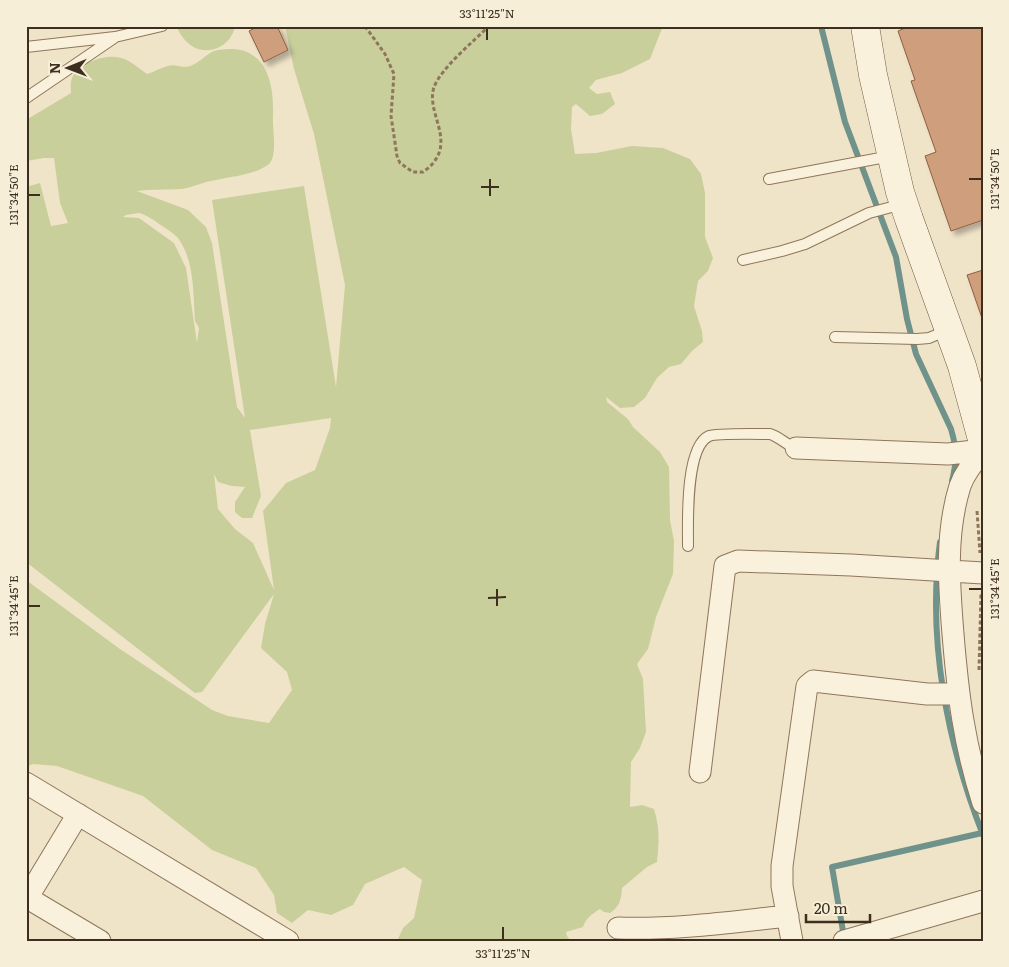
<svg xmlns="http://www.w3.org/2000/svg" width="1009" height="967" font-family="Literata,serif">
  <style>
    .green { fill: #c9cf9b; fill-rule: evenodd }
    .lines { fill: none; stroke-linecap: round; stroke-linejoin: round }
    .stream { stroke: #6f938a; stroke-width: 6 }
    .building { fill: #cf9f7d; stroke: #8d5f41; filter: url(#shadow) }
    .lane-casing { stroke: #8d765c; stroke-width: 12 }
    .street-casing { stroke: #8d765c; stroke-width: 23 }
    .secondary-casing { stroke: #6f573f; stroke-width: 29 }
    .path { stroke: #8d765c; stroke-width: 3; stroke-dasharray: 4 2.5; stroke-linecap: butt }
    .lane { stroke: #faf1dc; stroke-width: 10 }
    .street { stroke: #faf1dc; stroke-width: 21 }
    .secondary { stroke: #faf1dc; stroke-width: 28 }
    .ticks { fill: none; stroke: #3d2e20; stroke-width: 2 }
    .neatline { fill: none; stroke: #3d2e20; stroke-width: 2 }
    .ticks-label { font-size: 12px; text-anchor: middle; fill: #3d2e20 }
  </style>
  <defs>
    <filter id="shadow"><feDropShadow dx="4.5" dy="4.5" stdDeviation="2.5" flood-color="#0004"/></filter>
  </defs>
  <rect width="100%" height="100%" fill="#f0e4c8"/>
  <!-- green -->
  <path class="green" d="M176,26H235C232,43 215,54 198,49C188,46 181,36 176,26Z
    M285,26H663L650,59L622,73L596,80L589,88L597,94L610,92L615,104L602,114L590,116L576,104L572,107L571,129L575,154L596,153L632,146L663,148L690,159L701,174L705,193V237L713,258L708,271L698,281L694,306L702,331L703,342L692,351L681,364L669,367L657,378L645,398L634,407L620,408L606,397L607,402L628,419L633,427L660,452L669,467L670,520L674,541L673,574L656,617L648,649L637,664L643,679L646,732L640,748L631,762L630,807L642,805L654,809C660,829 659,841 657,862L647,867L622,888C621,900 620,906 610,913L604,912L600,909C592,914 586,918 583,927L566,932L567,936L571,941H397L403,928L414,918L422,880L404,867L365,884L353,905L331,915L308,910L292,923L277,913L274,895L256,868L212,850L143,796L57,766L33,764L26,767V580L120,649L212,710L228,716L269,723L292,690L287,672L261,648L265,624L274,594L202,692L195,693L26,562V187L40,183L51,226L68,223L60,203L54,158H44L26,161V120L71,93C71,88 70,83 72,78C77,64 102,55 116,57C128,58 137,67 147,74C154,72 160,68 168,66C175,63 183,69 190,66C199,63 204,56 212,52C218,49 227,49 234,49C269,52 274,88 273,116C272,128 278,155 269,164C256,175 228,177 211,181C201,183 193,187 182,189C167,190 151,189 137,191L188,210L206,227L212,243L237,407L245,418L212,200L304,186L336,387L345,285L314,134L294,69ZM139,213C146,215 153,219 159,224C166,228 173,233 178,238C195,261 193,295 195,321L199,328L197,343L186,268L174,243L139,218L123,217L126,215ZM331,418L330,428L315,470L286,483L263,511L274,590L253,543L235,529L218,509L214,474L218,482L232,486L245,487L235,502V512L242,518H252L261,496L250,430Z"/>
  <g class="lines">
    <!-- stream -->
    <path class="stream" d="M821,26L845,122L896,257L907,319L916,354L951,429C957,449 957,461 952,481
      M940,542C927,640 947,743 983,835
      M844,937L832,867L982,833"/>
  </g>
  <!-- building -->
  <path class="building" d="M259,26H277L288,50L264,62L249,31Z
    M910,26H983V220L951,231L925,156L936,152L911,81L915,80L898,31Z
    M983,270V321L967,275Z"/>
  <g class="lines">
    <!-- lane casing -->
    <g class="lane-casing">
      <path id="lane" d="M26,47L115,37L162,26
        M26,98L114,38
        M769,179L891,156
        M743,260L782,251L805,244L869,213L903,204
        M835,337L917,339L929,338L948,330
        M688,546C688,523 685,447 709,436C716,433 759,434 770,434C780,437 786,445 796,448"/>
    </g>
    <!-- street casing -->
    <g class="street-casing">
      <path id="street" d="M796,448L948,454L983,450
        M983,451C974,462 965,472 960,486C945,534 949,585 953,634C958,695 964,744 983,803
        M700,772L725,566L738,561L851,565L983,573
        M26,783L288,941
        M26,897L100,941
        M26,900L78,814
        M618,928C675,930 731,922 788,916
        M792,941L782,886V866L807,686L813,681L927,694H958
        M844,941L983,901"/>
    </g>
    <!-- secondary casing -->
    <g class="secondary-casing">
      <path id="secondary" d="M865,26L873,75L900,192L909,219L962,366L983,443"/>
    </g>
    <!-- path -->
    <path class="path" d="M365,26L385,54L394,74L391,116L397,156L400,163L413,172H423C427,169 431,166 434,162C453,137 426,112 434,87C442,67 473,42 489,26
      M977,511L980,553
      M979,670L981,594"/>
    <!-- lane -->
    <use href="#lane" class="lane"/>
    <!-- street -->
    <use href="#street" class="street"/>
    <!-- secondary -->
    <use href="#secondary" class="secondary"/>
  </g>
  <!-- ticks -->
  <path class="ticks" d="M487,28V40M490,179V196M969,179H982M481,187H499M28,195H40M497,589V606M969,589H982M488,598L506,597M28,606H40M503,927V940"/>
  <!-- border -->
  <rect width="1009" height="967" fill="none" stroke="#f7eed8" stroke-width="55"/>
  <!-- north arrow -->
  <g transform="translate(68 68) rotate(269)" stroke="#f7eed8" stroke-width="4" paint-order="stroke">
  <path d="M0-4L9 19L0 12L-9 19Z" fill="#3d2e20"/>
  <text y="-8" font-size="14" font-weight="bold" text-anchor="middle" fill="#3d2e20">N</text>
  </g>
  <!-- scale -->
  <path d="M806 914v8h64v-8" fill="none" stroke="#3d2e20" stroke-width="2.5"/>
  <text x="814" y="914" font-size="15" fill="#3d2e20" stroke="#f7eed8" stroke-width="4" paint-order="stroke">20 m</text>
  <rect x="28" y="28" width="954" height="912" class="neatline"/>
  <g class="ticks-label">
    <text x="487" y="18">33°11'25"N</text>
    <text transform="translate(995 179) rotate(-90)" y="4">131°34'50"E</text>
    <text transform="translate(14 195) rotate(-90)" y="4">131°34'50"E</text>
    <text transform="translate(995 589) rotate(-90)" y="4">131°34'45"E</text>
    <text transform="translate(14 606) rotate(-90)" y="4">131°34'45"E</text>
    <text x="503" y="958">33°11'25"N</text>
  </g>
</svg>
